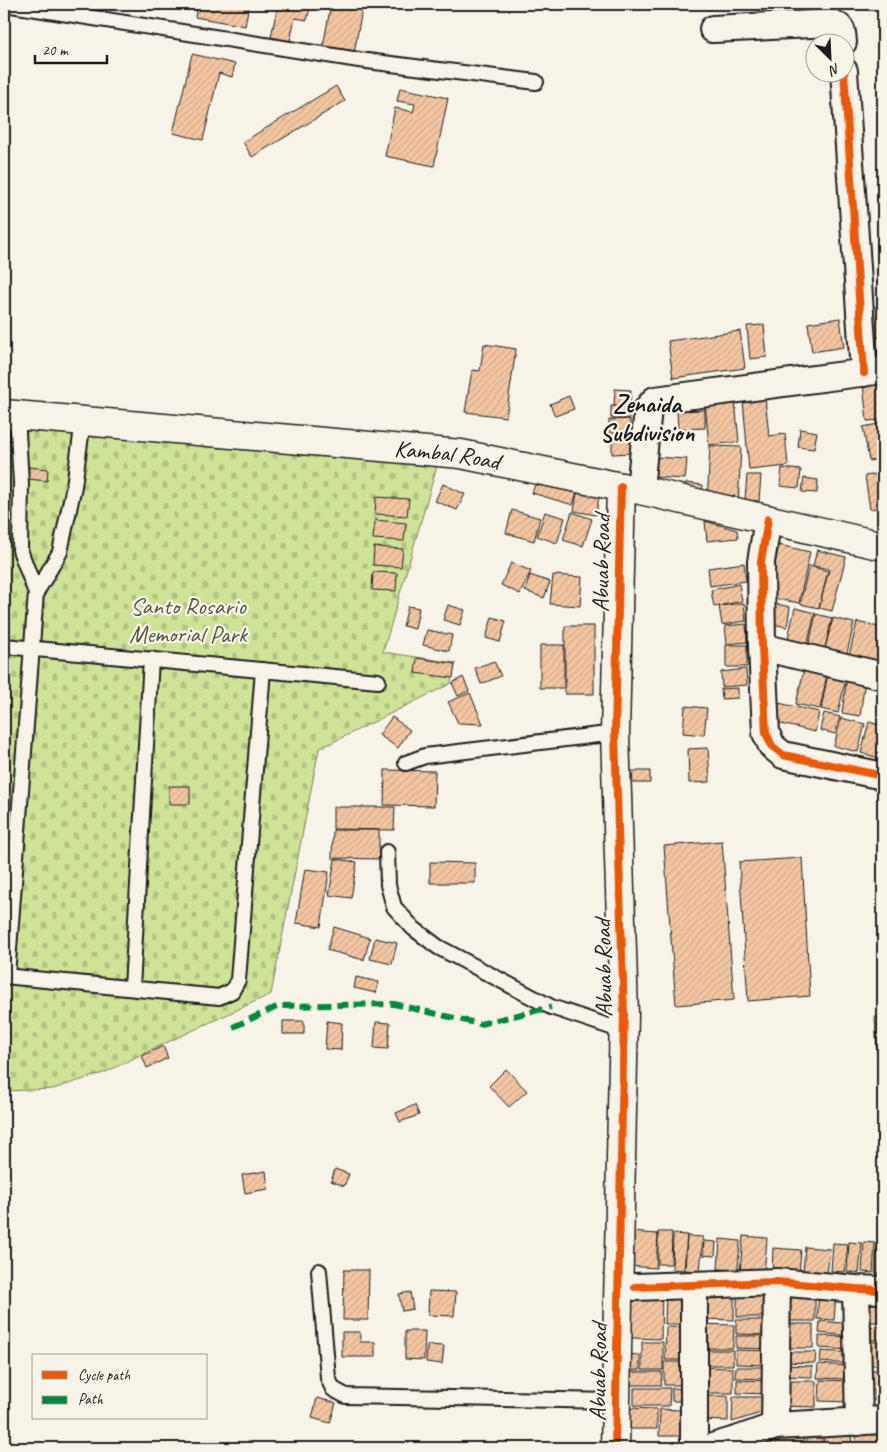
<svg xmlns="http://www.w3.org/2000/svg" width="887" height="1452" font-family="Caveat,sans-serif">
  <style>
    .cemetery { fill: url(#cemetery-stones); stroke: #76805a }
    .building { fill: url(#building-hatch); stroke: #1c1c1c }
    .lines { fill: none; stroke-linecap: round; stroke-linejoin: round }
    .lane-casing { stroke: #1c1c1c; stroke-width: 18 }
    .street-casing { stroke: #1c1c1c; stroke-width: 30 }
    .secondary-casing { stroke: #1c1c1c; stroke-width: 31 }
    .lane { stroke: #f7f3e8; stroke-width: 14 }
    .street { stroke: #f7f3e8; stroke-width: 26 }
    .secondary { stroke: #f7f3e8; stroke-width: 28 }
    .quiet { stroke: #00873e; stroke-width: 6; stroke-dasharray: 12 6; stroke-linecap: butt }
    .cycleway-casing { stroke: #f7f3e8; stroke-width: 11 }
    .cycleway { stroke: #e8590c; stroke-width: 8 }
    .labels { text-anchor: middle; stroke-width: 4.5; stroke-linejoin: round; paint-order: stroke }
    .street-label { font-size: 24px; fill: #1c1c1c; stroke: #f7f3e8 }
    .park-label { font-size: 24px; fill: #525841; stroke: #f7f3e8 }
    .neighbourhood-label { font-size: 25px; font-weight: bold; fill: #1c1c1c; stroke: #f7f3e8 }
  </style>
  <defs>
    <pattern id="cemetery-stones" width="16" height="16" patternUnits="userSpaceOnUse" patternTransform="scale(1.25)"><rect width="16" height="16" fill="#cfe398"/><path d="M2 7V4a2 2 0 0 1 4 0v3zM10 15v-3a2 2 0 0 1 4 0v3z" fill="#b1c282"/></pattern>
    <pattern id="building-hatch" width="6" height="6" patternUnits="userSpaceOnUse" patternTransform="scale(1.25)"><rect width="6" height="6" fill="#f4c7a3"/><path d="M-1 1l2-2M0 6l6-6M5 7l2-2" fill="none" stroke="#d1aa8c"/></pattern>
  </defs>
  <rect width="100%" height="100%" fill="#f7f3e8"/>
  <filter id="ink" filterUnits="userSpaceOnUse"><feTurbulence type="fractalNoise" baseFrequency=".02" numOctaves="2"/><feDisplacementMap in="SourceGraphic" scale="10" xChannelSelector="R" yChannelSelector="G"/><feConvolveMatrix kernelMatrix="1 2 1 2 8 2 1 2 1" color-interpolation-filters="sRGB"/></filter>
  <g filter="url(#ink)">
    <!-- cemetery -->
    <path class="cemetery" d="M4,422L441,452L383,652L456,663L450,684L319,749L271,994L140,1055L106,1072L53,1089L4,1091Z"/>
    <!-- building -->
    <path class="building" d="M198,4H249L245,26L195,17Z
      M278,4H311L307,20L295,18L290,41L271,37Z
      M331,4H363L354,53L323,47Z
      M192,54L235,64L232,77L219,73L203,140L173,133Z
      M883,63V74L879,65Z
      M336,86L345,101L252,157L243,142Z
      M400,88L448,98L434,166L385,156L395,108L413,112L415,104L397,101Z
      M864,307H883V337H864Z
      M840,318L844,347L812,352L808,323Z
      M764,325L767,357L750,359L747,326Z
      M740,331L745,368L673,378L668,341Z
      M484,344L516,349L506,417L465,412L472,370L480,371Z
      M883,382V420L867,421L863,384Z
      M615,389L631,390L630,407L614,406Z
      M569,396L574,409L555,416L550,404Z
      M765,398L769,436L785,434L788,466L749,470L743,400Z
      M735,401L739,442L709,445L705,404Z
      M611,406L630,407L629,419L611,418Z
      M705,410V428L678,429L677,411Z
      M630,419V433H609V420Z
      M883,423V458L869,461L863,427Z
      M800,429L817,432L814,449L798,447Z
      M631,437L632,453L612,454V438Z
      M710,446L741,447L738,506L707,505Z
      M655,457L687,459L685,479L653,477Z
      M29,467L48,469L47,481L28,479Z
      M782,468L801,470L799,488L780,486Z
      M882,473L883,482V507L870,509L865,476Z
      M747,475H761L759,501L745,500Z
      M804,478L818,480L817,493L802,492Z
      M537,479L577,492L573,505L532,493Z
      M686,483L703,485L701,500L684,498Z
      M443,484L465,494L457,510L435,501Z
      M577,493L599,496L596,515L574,511Z
      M376,497L409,499L407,516L375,514Z
      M512,510L540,518L534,541L506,533Z
      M545,512L565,518L557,543L537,536Z
      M572,512L592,519L583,546L563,540Z
      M375,520L406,523L404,541L373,539Z
      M705,521L737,530L738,538L707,541Z
      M779,545L810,552L799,603L768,597Z
      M374,547L403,549L401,567L373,565Z
      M817,550L846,557L832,611L819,608L829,569L813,566Z
      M511,563L531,571L520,594L501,585Z
      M744,563L746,581L710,586L708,568Z
      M809,566L828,571L819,608L800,604Z
      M373,572L397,573L396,591L372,590Z
      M530,575L550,582L544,598L525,591Z
      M553,575L582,577L580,606L550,604Z
      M739,584L742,601L714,607L711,590Z
      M768,602L790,607L787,627L764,622Z
      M744,603L746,621L722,625L719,606Z
      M448,605L465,610L460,625L443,620Z
      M408,606L419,608L415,629L403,626Z
      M795,608L815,613L807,646L787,642Z
      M816,614L832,618L825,648L809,644Z
      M492,617L506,621L500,642L486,638Z
      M833,618L854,623L847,653L825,648Z
      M857,622L883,628V640L878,663L849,656Z
      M746,624L747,642L727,644L725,626Z
      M565,626H594V694H565Z
      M427,630L452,635L449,651L423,645Z
      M540,645H564V688H540Z
      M726,645H747V667H726Z
      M417,658L455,664L453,678L415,673Z
      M494,661L501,676L481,684L475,668Z
      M746,669L747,685L722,687L721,672Z
      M804,669L827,674L820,709L796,704Z
      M828,674L846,678L838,713L821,709Z
      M463,677L469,691L458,696L452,683Z
      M847,677L865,680L860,716L842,713Z
      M738,688V698L722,699L721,689Z
      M470,693L483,724L458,723L448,702Z
      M774,702L819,712L815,732L769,721Z
      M685,706L707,708L704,735L683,733Z
      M824,713L840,717L835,734L820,730Z
      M392,717L410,730L398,748L379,735Z
      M841,718L865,724L858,752L834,746Z
      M869,722L883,726V759L861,753Z
      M708,748L710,782L689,783L688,749Z
      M385,770L435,771L434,806L384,805Z
      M632,771H650V783H633Z
      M169,786H190V804H169Z
      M333,807H395L394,830L333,829Z
      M333,830H379V859L332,858Z
      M722,841L734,1000L676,1005L664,846Z
      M802,858L810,996L748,1001L739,862Z
      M335,859L357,862L351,898L329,895Z
      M430,862L475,863V883H430Z
      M305,869L329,872L321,927L296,923Z
      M334,927L370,938L364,960L327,950Z
      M375,938L397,943L392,964L370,959Z
      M356,977L379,982L376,993L354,988Z
      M875,1017H883V1154Z
      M283,1021H304V1034H283Z
      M327,1021L342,1023L341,1050L325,1049Z
      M376,1022L390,1023L388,1049L374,1048Z
      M163,1046L168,1058L147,1068L142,1056Z
      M506,1069L527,1091L509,1107L489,1086Z
      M415,1105L419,1115L400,1122L396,1113Z
      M335,1169L349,1174L344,1186L331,1181Z
      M266,1171L268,1189L245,1193L242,1175Z
      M629,1232L658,1234L656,1268L627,1266Z
      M658,1232H672L671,1264H658Z
      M673,1234L687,1235L684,1270L672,1269Z
      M687,1236L703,1237L700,1272L685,1270Z
      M743,1236L767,1238L764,1275L740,1273Z
      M720,1239L740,1241L738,1270L718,1269Z
      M704,1241L716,1242L715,1256L703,1255Z
      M849,1242L862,1243L859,1273L847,1272Z
      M864,1242L875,1243L873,1273L862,1272Z
      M833,1243L848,1244L845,1272L831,1271Z
      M877,1243H883V1274L875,1273Z
      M805,1247L830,1249L827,1274L803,1272Z
      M773,1248L801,1250L799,1275L772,1272Z
      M344,1270H369L368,1320H343Z
      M703,1288H734V1320L702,1319Z
      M737,1289H773L772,1317H737Z
      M785,1290H815V1321H785Z
      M429,1291L456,1292L454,1316L428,1315Z
      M630,1291L662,1292L661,1339L630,1338Z
      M410,1292L413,1309L402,1311L399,1294Z
      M666,1292H687V1324H665Z
      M819,1292L836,1293L834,1320L817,1319Z
      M863,1296H883V1322H862Z
      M736,1320H772V1335L736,1334Z
      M820,1321L851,1324L850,1336L819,1333Z
      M696,1324L734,1325L733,1348H696Z
      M780,1324H813V1348H780Z
      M864,1326L883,1327V1340H864Z
      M666,1327H685L684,1360H665Z
      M405,1331H425L424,1360L405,1359Z
      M342,1332H360V1342H375V1357H342Z
      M736,1336H771V1349L736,1348Z
      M819,1336L850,1337L849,1350L819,1348Z
      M642,1342H663V1370H642Z
      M864,1342H883V1365H864Z
      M427,1345L444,1346L442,1364L426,1362Z
      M700,1350H733V1365H699Z
      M736,1350L771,1351V1365L736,1364Z
      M821,1351L854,1353L853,1364L820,1362Z
      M781,1352H816L815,1363L781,1362Z
      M620,1354L640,1355V1370H620Z
      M664,1362H684V1385H664Z
      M818,1364L848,1366L847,1379L817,1378Z
      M780,1365L812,1366V1377L780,1376Z
      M699,1367L733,1368V1393H698Z
      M736,1367H770V1379L735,1378Z
      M861,1370H883V1400H860Z
      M629,1372H662L661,1385H628Z
      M737,1380L771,1381L770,1394L737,1393Z
      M820,1380L851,1381V1402L819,1401Z
      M778,1381H816V1407L778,1406Z
      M634,1388H670L669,1406H634Z
      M672,1388L684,1389V1401H672Z
      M698,1396H728V1421L697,1420Z
      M733,1397H767V1411L732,1422Z
      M317,1398L336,1403L330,1423L312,1418Z
      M628,1408L657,1409V1429H628Z
      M660,1409L680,1410V1436H659Z
      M880,1427L881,1448H857L855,1429Z
      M803,1428L804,1448H776L775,1430Z
      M821,1429L822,1448H807L805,1430Z
      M851,1431L852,1448H824L823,1433Z
      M772,1438V1448H748Z
      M384,1445V1448H353V1447Z"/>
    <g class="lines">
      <!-- lane casing -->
      <g class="lane-casing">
        <path id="lane" d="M5,4L359,60L536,82
          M36,593L60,552L74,486L83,421
          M4,646L378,681
          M406,763L425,756L615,733
          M387,852L388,885L394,907L413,928L438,947L551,1007L623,1031
          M4,976L219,997L232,991L238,980L263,670
          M7,976L36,593L20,550L21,483L17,415
          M132,988L151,659
          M319,1271L328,1378L333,1389L346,1396L616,1401"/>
      </g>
      <!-- street casing -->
      <g class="street-casing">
        <path id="street" d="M713,29L832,23C843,27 842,32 843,42
          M844,71L864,373
          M640,490L648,408L655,400L883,370
          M768,519L761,562L762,647L766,733L772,746L783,755L883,776
          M762,647L883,676
          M635,1287L777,1282L856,1289L883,1290
          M856,1289L859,1422
          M775,1426L777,1282
          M694,1448V1285
          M709,1448L739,1439L775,1426L883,1420"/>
      </g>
      <!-- secondary casing -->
      <g class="secondary-casing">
        <g id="secondary">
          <path id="s1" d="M4,414L461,454L621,487L640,490L883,546"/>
          <path d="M615,1448L624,1014L615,733L621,487"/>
        </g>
      </g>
      <!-- lane -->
      <use href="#lane" class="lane"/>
      <!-- street -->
      <use href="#street" class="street"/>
      <!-- secondary -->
      <use href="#secondary" class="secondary"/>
      <!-- quiet -->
      <path class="quiet" d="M233,1027L279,1006L394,1004L480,1024L551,1007"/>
      <!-- cycleway casing -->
      <g class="cycleway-casing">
        <path id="cycleway" d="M844,71L864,373
          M768,519L761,562L762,647L766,733L772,746L783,755L883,776
          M635,1287L777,1282L856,1289L883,1290
          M615,1448L624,1014L615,733L621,487"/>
      </g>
      <!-- cycleway -->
      <use href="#cycleway" class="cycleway"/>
    </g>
  </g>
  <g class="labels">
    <!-- street labels -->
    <g class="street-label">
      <text dy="8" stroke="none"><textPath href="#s1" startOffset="445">Kambal Road</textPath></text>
      <text transform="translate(601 563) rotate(-89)" y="8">Abuab Road</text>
      <text transform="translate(603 968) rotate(-91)" y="8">Abuab Road</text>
      <text transform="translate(598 1372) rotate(-89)" y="8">Abuab Road</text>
    </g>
    <!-- park labels -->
    <g class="park-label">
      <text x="188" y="614">Santo Rosario<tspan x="188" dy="28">Memorial Park</tspan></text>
    </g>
    <!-- neighbourhood labels -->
    <g class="neighbourhood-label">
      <text x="647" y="412">Zenaida<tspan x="647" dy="29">Subdivision</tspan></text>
    </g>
  </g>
  <!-- margin -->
  <rect width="887" height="1452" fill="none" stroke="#f7f3e8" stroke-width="20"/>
  <rect x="10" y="10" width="867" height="1432" fill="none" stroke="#1c1c1c" stroke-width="2" filter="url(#ink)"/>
  <!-- legend -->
  <rect x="32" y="1354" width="175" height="65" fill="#f7f3e8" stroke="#9f9d96"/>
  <rect x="42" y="1371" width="25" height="8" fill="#e8590c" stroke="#9f9d96"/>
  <text x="78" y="1380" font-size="15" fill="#1c1c1c">Cycle path</text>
  <rect x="42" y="1396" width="25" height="8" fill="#00873e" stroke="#9f9d96"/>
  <text x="78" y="1404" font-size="15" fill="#1c1c1c">Path</text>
  <!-- north arrow -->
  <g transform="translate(830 58) rotate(156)"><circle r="24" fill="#f7f3e8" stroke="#9f9d96"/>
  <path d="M0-4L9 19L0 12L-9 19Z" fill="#1c1c1c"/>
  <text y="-8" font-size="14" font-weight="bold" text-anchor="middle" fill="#1c1c1c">N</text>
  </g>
  <!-- scale -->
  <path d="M35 55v8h72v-8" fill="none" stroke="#1c1c1c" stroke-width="2.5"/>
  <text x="42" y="55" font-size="15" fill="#1c1c1c" stroke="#f7f3e8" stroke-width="4" paint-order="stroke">20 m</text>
</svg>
